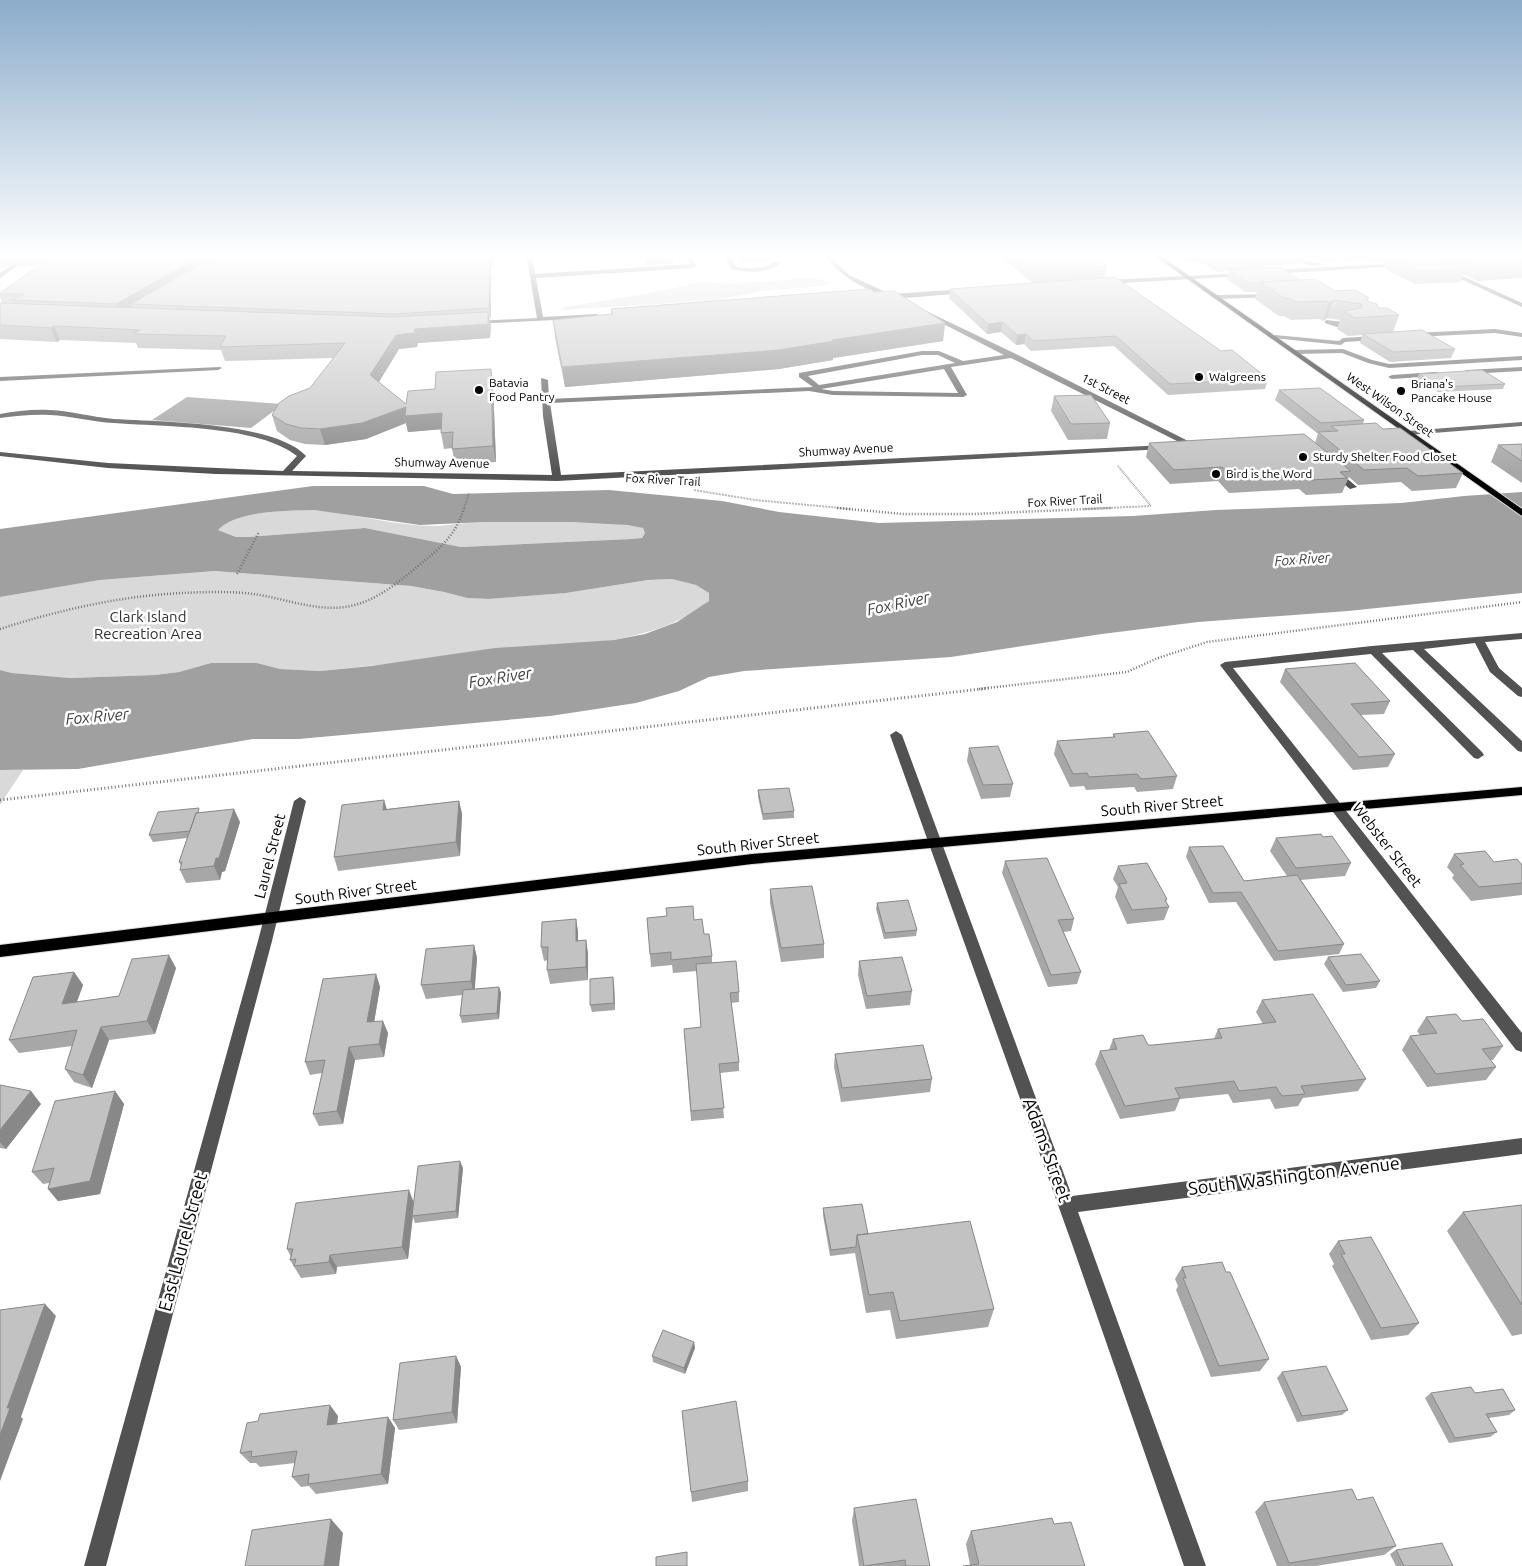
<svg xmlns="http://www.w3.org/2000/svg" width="1522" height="1566" font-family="Ubuntu,sans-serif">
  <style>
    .green { fill: #d9d9d9 }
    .water { fill: #a0a0a0; fill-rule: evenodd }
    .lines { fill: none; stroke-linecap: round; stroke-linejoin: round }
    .major-casing { stroke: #dbdbdb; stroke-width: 2 }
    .path-far2 { stroke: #747474; stroke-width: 2; stroke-dasharray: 0.5 1; stroke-linecap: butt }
    .path-far1 { stroke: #747474; stroke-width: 2.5; stroke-dasharray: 1 2; stroke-linecap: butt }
    .path { stroke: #747474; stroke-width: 3; stroke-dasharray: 1 2.5; stroke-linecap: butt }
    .minor { fill: #525252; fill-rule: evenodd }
    .major { fill: #000; fill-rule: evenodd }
    .wall { fill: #a7a7a7 }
    .shaded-wall { fill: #888 }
    .building { fill: #c2c2c2; stroke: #888 }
    .poi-dot { fill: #000; stroke: #fff; stroke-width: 2 }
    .labels { text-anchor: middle; stroke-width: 5; stroke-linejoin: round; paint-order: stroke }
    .far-poi-label { font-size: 12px; fill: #000; stroke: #fff; text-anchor: start }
    .far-street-label { font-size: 12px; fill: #000; stroke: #fff }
    .far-water-label { font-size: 14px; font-style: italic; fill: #414141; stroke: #fff }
    .park-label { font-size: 15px; fill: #303030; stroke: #fff }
    .street-label { font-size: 15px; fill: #000; stroke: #fff }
    .water-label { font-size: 16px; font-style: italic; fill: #414141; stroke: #fff }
    .near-street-label { font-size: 18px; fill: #000; stroke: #fff }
  </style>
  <rect width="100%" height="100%" fill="#fff"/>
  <!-- green -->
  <path class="green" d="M808,278L819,279L830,283L823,286L762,291L718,300L562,310L566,307L651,293L702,282L732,284Z
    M314,510C355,514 396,526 436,526C453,525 469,522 486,522C537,520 592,518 643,528L645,533L642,538L631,539L461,547L365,528L248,537H236L218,530C238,510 287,511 314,510Z
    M215,571L411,586L444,592L467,598L489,599L566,593L648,580L672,579L696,585L709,593V601C681,624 648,633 614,640L320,671L280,669L257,663H211L179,672L155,675L70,678L12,673L0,670V597L100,580Z
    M0,770H23L0,805Z"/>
  <!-- water -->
  <path class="water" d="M187,397L283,404L251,428L152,420Z
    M313,486H424L453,494L609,490L722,501L779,512L879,523L1133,516L1216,510L1401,503L1464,496L1522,492V593L1348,611L1198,622L1102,634L951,657L744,671L709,677L679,691L636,703L550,716L299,739H253L78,769L0,770V670L12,673L70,678L155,675L179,672L211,663H257L280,669L320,671L371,666L495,648L614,640L645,634L677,622L709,601V593L696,585L672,579L648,580L566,593L489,599L467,598L444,592L411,586L215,571L100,580L0,597V529ZM314,510L420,525L485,522H573L627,525L643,528L645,533L642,538L631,539L461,547L365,528L248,537H236L218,530C237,510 287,511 314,510Z"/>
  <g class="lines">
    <!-- major casing -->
    <g class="major-casing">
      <path id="major" d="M1152,254H1158L1522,509V516Z
        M1522,787V795L752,864L0,957V945L752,854Z"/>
    </g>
    <!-- path-far2 -->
    <path class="path-far2" d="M694,490L755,500L851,509
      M464,509L469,493
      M1084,509L1151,506L1118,466"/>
    <!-- path-far1 -->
    <path class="path-far1" d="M837,508L903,514H974L1111,508
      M237,574L259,532
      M0,629C59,610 120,596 182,593C205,592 230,591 254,594C288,599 324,615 358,604C381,597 400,581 418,566C441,547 455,537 464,508
      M979,689L1127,672L1158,658L1207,642L1522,602"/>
    <!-- path -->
    <path class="path" d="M0,800L990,688"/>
    <!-- minor -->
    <path class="minor" d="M28,254H34L0,278V273Z
      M526,254H532L535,274L690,264L685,254H691L696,266L693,268L536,278L543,317L597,314L600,316L597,318L473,324V322L475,321L537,318Z
      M723,254H729L736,267C751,269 764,269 777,261L782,262C768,274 749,273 732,269Z
      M824,254H830L835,262L849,275L890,294L966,289L969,291L966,293L892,299L882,297V295C858,285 839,276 824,254Z
      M1285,254H1292L1308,261L1322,264C1311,269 1295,261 1285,254Z
      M1405,263L1403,266L1270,274L1267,272L1270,270Z
      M1445,270H1449L1522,303V307L1445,272Z
      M1245,273L1243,276L1106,284L1103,282L1106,280Z
      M1274,294L1272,297L1217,299L1214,297L1217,295Z
      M924,310L1016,354L1196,445L1189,447L1011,358L951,367L967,395L963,397L833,395L809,391L550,403L561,475L1165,445L1169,447L1165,449L557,481L216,474L108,468L0,456V452L108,463L283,471L297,456C258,425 165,427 114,423C93,422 71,416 50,415C33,414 16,416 0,418V414C16,411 33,409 50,410C71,411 92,417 114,419C160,422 275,422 306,456L292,471L552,475L543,416L541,378L548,380L549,399L813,387L799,377V373L922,351H939L963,361L1004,355L922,313L921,312ZM922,355H938L955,363L819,385L808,376ZM944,369L958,393L833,391L821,389Z
      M1327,320C1336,322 1349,321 1355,324L1337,327L1325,323V321Z
      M1495,329L1522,333V337L1495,333L1414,337L1411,335L1414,333Z
      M1275,335L1339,341L1343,338L1376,336L1379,338L1376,340L1345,342L1341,345L1273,338L1272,337Z
      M1343,349L1372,360L1389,364L1522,356V360L1389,368L1368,363L1342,353L1295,354L1292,352L1295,350Z
      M220,367L222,368L218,370L0,381V377Z
      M1522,367V371L1467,374L1463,372L1467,370Z
      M1435,372H1438V376L1392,379L1388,377L1392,375Z
      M1522,422V426L1395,436L1391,434L1395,432Z
      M1331,470H1337L1357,487L1350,489L1331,474Z
      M1522,633V639L1485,642L1499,668L1522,688V697L1518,696L1490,672L1475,643L1424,649L1522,741V752L1518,751L1413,650L1382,653L1482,752L1484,755L1478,759L1474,758L1371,654L1233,668L1522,1033V1052L1516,1050L1220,665L1225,662L1372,646Z
      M896,731L902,735L1072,1196L1522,1138V1154L1078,1212L1206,1566H1184L1072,1244L890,735Z
      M300,797L306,801L272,941L106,1566H84L258,941L294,801Z"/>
    <!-- major -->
    <use href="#major" class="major"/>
  </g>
  <!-- wall -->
  <path class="wall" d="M0,254H498L491,267V318H489L491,326L490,338L418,343L417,347L399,349L379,382L406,404L435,389L493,384L496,462L455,465L452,448L444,449L441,433V429L408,432L406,423L366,439L325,445L305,444L290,440L277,431L272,415L310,388L334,358L225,361L221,350L138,348L136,343L60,340L57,342L0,339V303H2L0,297V293L38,266L19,267L16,260L6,267H0Z
    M637,254H675H672L673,263L647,265L644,258H639Z
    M735,254H810V256L767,259V261L741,263Z
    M996,254H1089L1107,266L1104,277L1221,351L1268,379L1265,389L1168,395L1114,346L1031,351L1024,344L1016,345L1001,332L987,334L949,298L950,289L1033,283Z
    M1172,254H1417L1416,255L1430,254H1522V278L1477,281L1463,274L1461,282L1415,284L1385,269L1387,262L1372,263L1364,259L1347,261L1336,255L1334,261L1322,262L1309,259L1301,256L1299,264L1267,266V268L1335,291L1369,298L1368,301L1369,302L1378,308L1399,315L1393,332L1455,349L1451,358L1390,362L1360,343L1362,335L1348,336L1337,329L1340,320L1327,318L1323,321L1320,319L1291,320L1284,316H1279L1255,299L1257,292H1245L1227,279L1229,271L1217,272L1203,263H1188Z
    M874,292L945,323L943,341L833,358V360L779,369L565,387L555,338L553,320L611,314V309Z
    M1419,374L1505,384L1503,389L1438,392L1417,379Z
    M1279,390L1364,420L1363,424L1383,429L1463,473L1456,488L1412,491L1401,482L1358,485L1349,477L1342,493L1306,495L1299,489L1229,493L1218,481L1170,484L1146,457L1149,443H1315L1318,433H1317L1275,400Z
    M1054,396L1110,423L1107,439L1068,440L1051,411Z
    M1522,444V483L1491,462L1498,445Z
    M1285,669L1390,701L1384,714L1361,715L1395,754L1388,767L1353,770L1280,682Z
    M1113,734L1177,776L1173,789L1137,792L1134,787L1086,790L1084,786L1070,787L1054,754L1057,741L1113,738Z
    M969,748L1013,784L1010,797L981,799L967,761Z
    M758,790L794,811V818L763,820L758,797Z
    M459,801L462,814L460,856L338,871L334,857L387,809Z
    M201,812L240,822L225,871L222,872L220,880L186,883L180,870L181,866L179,862L187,838L153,842L149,835Z
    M1323,837L1351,863L1345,876L1301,880L1344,944L1339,954L1274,961L1236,902L1209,903L1186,857L1189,847L1244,881L1287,876L1270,851L1276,838Z
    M1454,854L1494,862L1522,865V895L1471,901L1452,878L1454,875L1447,867Z
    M1005,861L1074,919L1071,931L1063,932L1081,972L1077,984L1048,987L1002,873Z
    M1118,866L1167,899L1166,902L1169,907L1164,920L1127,924L1115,897L1118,887L1113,879Z
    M770,889L824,944V958L781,962L770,903Z
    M877,903L917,930L916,936L884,939L876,909Z
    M647,918L694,920L704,934L712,956V963L739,992V1002L731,1003L739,1062V1071L720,1073L724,1118L691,1121L684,1029L701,1027L697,971L673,973L672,965L651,967Z
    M576,919L578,932V941L586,940L588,954V980L550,984L547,970L548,960L544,961L541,947Z
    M474,945L477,958L475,989L499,987L501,993L499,1019L462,1023L460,1016L462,995L426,999L421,985Z
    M1328,957L1380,981L1376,988L1343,992L1324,964Z
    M859,961L912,991L910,1005L866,1009L858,975Z
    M176,968L155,1034L109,1040L92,1088L74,1082L65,1069L72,1046L19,1053L9,1040L74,972L83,985L77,1002L119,996Z
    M376,974L380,987L374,1022L388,1033L384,1057L355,1060L343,1124L319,1126L313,1114L322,1073L310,1075L305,1062Z
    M614,983L615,1010L592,1012L590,1005Z
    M1262,1000L1366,1079L1358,1091L1303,1098L1298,1106L1275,1109L1270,1099L1233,1103L1228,1094L1180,1099L1175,1111L1120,1119L1095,1064L1100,1051L1109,1050L1113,1039L1148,1045H1153L1214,1039L1218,1029L1263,1024L1256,1012Z
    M1426,1017L1462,1021L1503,1046L1493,1060H1490L1496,1067L1486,1080L1427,1087L1402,1050L1410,1036L1420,1035L1417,1031Z
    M835,1054L932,1079L930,1092L841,1102L834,1067Z
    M0,1085L41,1104L6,1149L0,1148Z
    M115,1091L124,1104L100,1194L58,1201L48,1189L49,1183L43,1184L32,1172Z
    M463,1168L458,1218L415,1223L413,1217L408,1259L337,1267L336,1274L301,1278L290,1260L291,1257L287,1249L414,1202Z
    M1522,1205V1334L1512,1336L1447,1231L1463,1212Z
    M823,1208L868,1234L994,1309L988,1327L896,1339L890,1310L866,1313L855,1253L830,1256L823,1215Z
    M1338,1241L1419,1323L1408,1335L1371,1340L1332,1266L1334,1264L1329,1254Z
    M1182,1267L1269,1359L1260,1371L1211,1377L1176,1290L1178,1286L1175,1279Z
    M694,1342L695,1348L685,1374L653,1362L652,1356Z
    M456,1356L461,1367L457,1423L399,1430L393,1420Z
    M1282,1372L1348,1410L1342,1415L1297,1422L1277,1378Z
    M1431,1393H1475L1515,1410L1509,1415L1489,1418L1497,1432L1490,1437L1449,1443L1425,1398Z
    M682,1411L748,1481V1491L692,1502Z
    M338,1416L337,1424L388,1417L395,1428L388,1484L316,1494L309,1486L301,1487L292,1477L295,1463L260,1467L256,1463H250L240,1453Z
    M1357,1500L1396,1546L1384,1555L1316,1566H1277L1255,1512L1264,1502Z
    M854,1508L930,1566H859L852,1521Z
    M1054,1524L1085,1566L970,1565L966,1544L971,1531Z
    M1396,1550L1453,1566H1396L1390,1554Z"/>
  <!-- shaded-wall -->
  <path class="shaded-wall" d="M9,254H26L16,258V260L6,267L2,258Z
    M204,254H222L131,304L132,306L120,313L116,304Z
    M493,254H498L491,267V318L489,308L490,259Z
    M673,254V263L647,265L646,256Z
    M1333,300L1327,318L1323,321L1329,303Z
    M488,312L491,326L490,338L418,343L417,347L399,349L374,390L370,375L396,335L415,329Z
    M1002,322L1001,332L987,334L988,324Z
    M945,323L943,341L833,358V360L779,369L565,387L562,367L832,340Z
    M54,326L60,340L57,342L51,328Z
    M1026,334L1024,344L1016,345L1017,335Z
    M491,369L493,384L496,462L493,446Z
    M406,407L442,413L445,429L408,432L406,423L366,439L325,445L320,429Z
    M384,800L388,813L383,810Z
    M459,801L462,814L460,856L456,842Z
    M234,809L240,822L225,871L222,872L220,880L214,866Z
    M576,919L578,932V954L576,941Z
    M586,940L588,954V980L586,967Z
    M474,945L477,958L474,994L471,981Z
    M169,955L176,968L155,1034L147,1021Z
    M74,972L83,985L71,1017L62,1004Z
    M376,974L380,987L372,1035L367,1022Z
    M613,977L614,983L615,1010L614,1003Z
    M499,987L501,993L499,1019L497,1013Z
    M383,1021L388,1033L384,1057L379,1044Z
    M101,1027L109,1040L92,1088L83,1075Z
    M349,1047L355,1060L343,1124L337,1111Z
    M31,1091L41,1104L6,1149L0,1142V1130Z
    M115,1091L124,1104L100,1194L58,1201L48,1189Z
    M460,1161L463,1168L458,1218L456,1211Z
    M409,1190L414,1203L408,1259L402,1247Z
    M330,1255L337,1267L336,1274L329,1262Z
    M45,1304L56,1316L21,1417L23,1419L0,1481V1435L7,1408Z
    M694,1342L695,1348L685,1374L684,1368Z
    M456,1356L461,1367L457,1423L452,1412Z
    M330,1405L338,1416L335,1436L327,1425Z
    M388,1417L395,1428L388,1484L381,1474Z
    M331,1519L343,1533L339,1566H324Z"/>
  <!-- building -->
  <path class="building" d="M0,254H9L2,258H0Z
    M22,254H204L116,304L12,300L24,294H0V293L51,257L16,258Z
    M218,254H493L490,259L489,308L394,314L131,304Z
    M645,254H673L646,256Z
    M1013,254H1089L1107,266L1035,270Z
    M1211,254H1266H1265L1270,257L1220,260Z
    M1432,254L1466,269L1420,271L1389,257Z
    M1450,254H1522V266L1482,268Z
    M1280,267L1300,280L1260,282V283H1248L1229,270Z
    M1115,277L1221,351L1232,350L1268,379L1170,384L1116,336L1033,341L1026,334L1017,335L1002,322L988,324L950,289Z
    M1315,279L1335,291L1355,290L1369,298L1367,300L1369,302L1377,304L1378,308H1387L1399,315L1355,318L1343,311L1362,308V304L1333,300L1329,303L1326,301L1296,302L1289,298H1284L1260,282Z
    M870,289L874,292L894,291L945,323L832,340L834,341L779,350L562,367L553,320L613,314L611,309Z
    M0,303L393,317L488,312V324L415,329L414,333L396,335L370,375L406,404L408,391L435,389L436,372L491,369L493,446L452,449L453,432L441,433L442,413L405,416L406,407L362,423L320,429L301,428L286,424L272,415L279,403L289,396L310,388L345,343L220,347L226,336L133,334L140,330L54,326L51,328L0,325Z
    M1422,330L1455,349L1393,352L1363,334Z
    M1482,370L1505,384L1440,387L1419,374Z
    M1320,388L1364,420L1321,423L1279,390Z
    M1091,395L1110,423L1071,424L1054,396Z
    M1376,423L1383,429L1400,428L1463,473L1418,476L1407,468L1364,470L1318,432L1338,431L1331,426Z
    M1304,434L1351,471L1340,472L1347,478L1311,480L1304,474L1234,478L1222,467L1174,470L1149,443Z
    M1522,444V461L1498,445Z
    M1355,663L1390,701L1351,704L1395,754L1359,757L1285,669Z
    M1148,731L1177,776L1141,779L1137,774L1089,777L1087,773L1073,774L1057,741L1115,737L1113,734Z
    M998,746L1013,784L983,785L969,748Z
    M789,788L794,811L763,814L758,790Z
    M384,800L383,810L459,801L456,842L334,857L342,805Z
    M199,808L198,813H196L190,831L149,835L158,812Z
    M234,809L219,858H216L214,866L180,870L182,862H179L196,813Z
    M1321,834L1323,837L1332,836L1351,863L1296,868L1276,838Z
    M1223,846L1244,881L1297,875L1344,944L1278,951L1241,892L1213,893L1189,847Z
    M1485,851L1494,862L1517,859L1522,865V883L1479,887L1460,865L1464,864L1454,854Z
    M1047,858L1074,919L1058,920L1081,972L1051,975L1005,861Z
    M1147,863L1167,899L1165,900L1169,907L1132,910L1119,884L1127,883L1118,866Z
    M812,886L824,944L781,948L770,889Z
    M908,900L917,930L885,933L877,903Z
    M693,906L694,920L702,919L704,934H709L712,956L671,960V952L650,954L647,918L667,916L666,908Z
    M576,919V941L586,940V967L547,970L548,947H541L542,922Z
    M474,945L471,981L421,985L426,949Z
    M1361,954L1380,981L1346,985L1328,957Z
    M169,955L147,1021L101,1027L83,1075L65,1069L77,1030L9,1040L33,977L74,972L62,1004L119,996L132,959Z
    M902,957L912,991L867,996L859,961Z
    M736,961L739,992L730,993L739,1062L719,1064L724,1108L691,1111L684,1029L701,1027L696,964Z
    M376,974L367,1022L383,1021L379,1044L349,1047L337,1111L313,1114L325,1060L305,1062L323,979Z
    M613,977L614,1003L590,1005V979Z
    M499,987L497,1013L460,1016L463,990Z
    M1313,994L1366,1079L1301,1086L1305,1094L1282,1096L1276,1087L1239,1091L1234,1081L1175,1088L1180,1098L1125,1106L1100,1051L1117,1049L1113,1039L1143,1035L1148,1045H1153L1222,1038L1218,1029L1276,1022L1262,1000Z
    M1456,1014L1462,1021L1483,1019L1503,1046L1482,1049L1496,1067L1436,1074L1410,1036L1437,1033L1426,1017Z
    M923,1045L932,1079L842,1088L835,1054Z
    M0,1085L31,1091L0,1130Z
    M115,1091L90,1181L48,1189L54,1168L32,1172L55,1101Z
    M460,1161L456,1211L412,1216L418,1166Z
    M409,1190L402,1247L330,1255L329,1262L294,1266L296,1259L290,1260L293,1249H287L296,1203Z
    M862,1204L868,1234L857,1235L856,1247L831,1250L823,1208Z
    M1522,1205V1305L1463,1212Z
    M970,1221L994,1309L900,1321L893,1292L869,1295L857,1235Z
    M1371,1237L1419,1323L1381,1328L1341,1254H1345L1338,1241Z
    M1222,1262L1226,1272H1230L1269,1359L1219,1366L1183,1278H1186L1182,1267Z
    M45,1304L7,1408H10L0,1435V1310Z
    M663,1330L694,1342L684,1368L652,1356Z
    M456,1356L452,1412L393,1420L400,1363Z
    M1326,1366L1348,1410L1302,1416L1282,1372Z
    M1471,1387L1475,1393L1503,1389L1515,1410L1486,1414L1497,1432L1455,1438L1431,1393Z
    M736,1401L748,1481L691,1492L682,1411Z
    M330,1405L327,1425L388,1417L381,1474L308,1484L309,1474L292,1477L297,1451L251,1457L252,1451L240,1453L247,1423L258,1421L260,1414Z
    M1352,1489L1357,1500L1373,1497L1396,1546L1289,1563L1264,1502Z
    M916,1499L930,1566H906L905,1560L864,1566L854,1508Z
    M1052,1518L1054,1524L1071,1522L1085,1566H963L979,1564L971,1531Z
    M331,1519L324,1566H245L252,1530Z
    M1442,1543L1453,1566H1404L1396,1550Z
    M687,1552V1566H656V1557Z"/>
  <!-- sky -->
  <linearGradient id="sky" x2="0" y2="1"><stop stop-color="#8baccb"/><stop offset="0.54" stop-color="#fff"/><stop offset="1" stop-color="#fff" stop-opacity="0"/></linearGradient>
  <rect width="1522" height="473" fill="url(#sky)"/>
  <!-- markers -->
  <g class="poi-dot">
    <circle cx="1199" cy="377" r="5"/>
    <circle cx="479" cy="390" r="5"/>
    <circle cx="1401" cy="391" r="5"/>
    <circle cx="1303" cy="457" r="5"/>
    <circle cx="1216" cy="474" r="5"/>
  </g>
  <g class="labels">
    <!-- far-poi labels -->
    <g class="far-poi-label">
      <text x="1209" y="381">Walgreens</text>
      <text x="489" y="387">Batavia<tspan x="489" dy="14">Food Pantry</tspan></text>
      <text x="1411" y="388">Briana's<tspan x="1411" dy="14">Pancake House</tspan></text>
      <text x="1313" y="461">Sturdy Shelter Food Closet</text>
      <text x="1226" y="478">Bird is the Word</text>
    </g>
    <!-- far-street labels -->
    <g class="far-street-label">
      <text transform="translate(1106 389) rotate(27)" y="4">1st Street</text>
      <text transform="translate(1390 405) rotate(35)" y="4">West Wilson Street</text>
      <text transform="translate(846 450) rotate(-3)" y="4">Shumway Avenue</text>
      <text transform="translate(442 463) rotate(1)" y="4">Shumway Avenue</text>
      <text transform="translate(663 480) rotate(3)" y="4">Fox River Trail</text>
      <text transform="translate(1065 501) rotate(-3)" y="4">Fox River Trail</text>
    </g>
    <!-- far-water labels -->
    <g class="far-water-label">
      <text transform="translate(1302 559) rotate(-4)" y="5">Fox River</text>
    </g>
    <!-- park labels -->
    <g class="park-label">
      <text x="148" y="622">Clark Island<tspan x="148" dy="17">Recreation Area</tspan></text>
    </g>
    <!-- street labels -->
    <g class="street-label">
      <text transform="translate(1162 806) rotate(-5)" y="5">South River Street</text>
      <text transform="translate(758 844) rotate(-6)" y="5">South River Street</text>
      <text transform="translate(1387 845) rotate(52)" y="5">Webster Street</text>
      <text transform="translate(270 856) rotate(-76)" y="5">Laurel Street</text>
      <text transform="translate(356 892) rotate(-7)" y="5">South River Street</text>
    </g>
    <!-- water labels -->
    <g class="water-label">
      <text transform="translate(898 603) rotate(-12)" y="6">Fox River</text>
      <text transform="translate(500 677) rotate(-9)" y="6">Fox River</text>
      <text transform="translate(97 716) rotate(-5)" y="6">Fox River</text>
    </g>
    <!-- near-street labels -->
    <g class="near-street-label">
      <text transform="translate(1047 1150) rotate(70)" y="6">Adams Street</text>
      <text transform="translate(1294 1176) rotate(-7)" y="6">South Washington Avenue</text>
      <text transform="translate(183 1242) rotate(-75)" y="6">East Laurel Street</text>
    </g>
  </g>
</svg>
